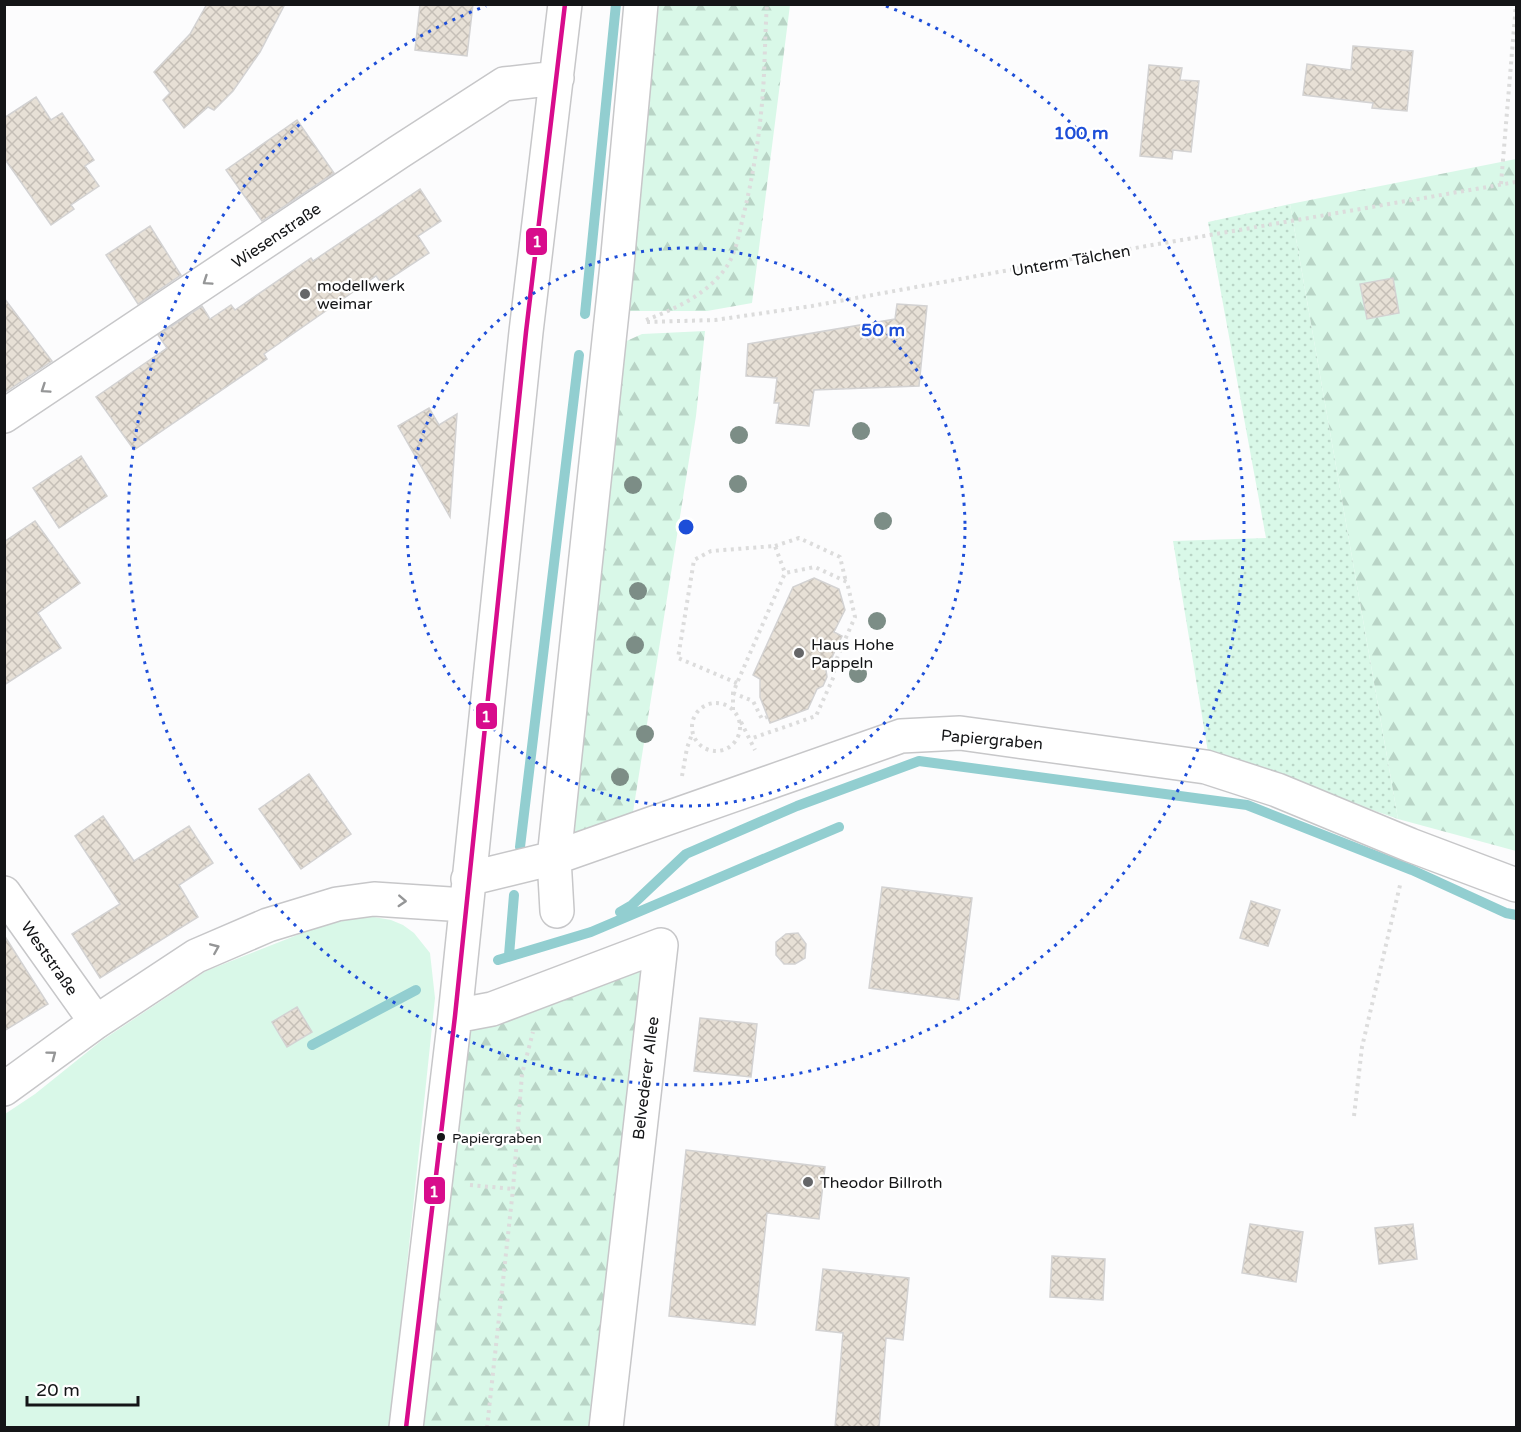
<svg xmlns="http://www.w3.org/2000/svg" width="1521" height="1432" font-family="'Varela Round',sans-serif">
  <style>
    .grass { fill: url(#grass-dots) }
    .forest { fill: url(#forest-firs) }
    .garden { fill: #d9f8e8 }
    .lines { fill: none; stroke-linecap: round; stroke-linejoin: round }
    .stream { stroke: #92ced0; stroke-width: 10 }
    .building { fill: url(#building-cross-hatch); stroke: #d3d2d2; stroke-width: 1.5 }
    .minor-casing { stroke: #c7c7c9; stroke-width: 36 }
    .path { stroke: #dcdcdc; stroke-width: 4; stroke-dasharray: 3 4.5; stroke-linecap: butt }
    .minor { stroke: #fff; stroke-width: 33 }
    .bus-1-casing { stroke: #fff; stroke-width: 9 }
    .bus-1 { stroke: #d80c8c; stroke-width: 4.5 }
    .tree { fill: #7c8d86 }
    .oneway { stroke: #959697 }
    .ring { fill: none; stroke: #1d4ed8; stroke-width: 3; stroke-dasharray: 3 6 }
    .poi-dot { fill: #656668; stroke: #fff; stroke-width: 2 }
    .bus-dot { fill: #141517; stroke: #fff; stroke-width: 2 }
    .labels { text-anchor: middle; stroke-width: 4.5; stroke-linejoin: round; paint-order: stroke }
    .bus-label { font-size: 14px; fill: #141517; stroke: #fff; text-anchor: start }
    .street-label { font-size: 16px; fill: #141517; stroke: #fff }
    .poi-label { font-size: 16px; fill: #141517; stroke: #fff; text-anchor: start }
    .centre { fill: #1d4ed8; stroke: #fff; stroke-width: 3 }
    .ring-label { font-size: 18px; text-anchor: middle; font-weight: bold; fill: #1d4ed8; stroke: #fff; stroke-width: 4.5; stroke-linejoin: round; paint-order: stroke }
    .line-badge { stroke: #fff; stroke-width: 2 }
    .badge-label { font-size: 16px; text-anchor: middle; font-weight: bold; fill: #fff }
  </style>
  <defs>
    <pattern id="grass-dots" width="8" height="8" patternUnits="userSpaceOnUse" patternTransform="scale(1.5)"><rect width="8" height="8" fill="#d9f8e8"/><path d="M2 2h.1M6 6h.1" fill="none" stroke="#b9d4c6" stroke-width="1.8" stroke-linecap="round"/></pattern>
    <pattern id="forest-firs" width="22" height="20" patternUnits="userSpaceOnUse" patternTransform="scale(1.5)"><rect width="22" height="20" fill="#d9f8e8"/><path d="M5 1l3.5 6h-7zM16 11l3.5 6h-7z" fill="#b9d4c6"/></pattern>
    <pattern id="building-cross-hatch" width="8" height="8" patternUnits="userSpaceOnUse" patternTransform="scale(1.5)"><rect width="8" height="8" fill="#e7e0d6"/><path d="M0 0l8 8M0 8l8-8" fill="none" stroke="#c5bfb7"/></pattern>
  </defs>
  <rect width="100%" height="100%" fill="#fcfcfd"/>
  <!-- grass -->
  <path class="grass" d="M1290,204L1398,819L1208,752L1173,541L1266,538L1208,222Z"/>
  <!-- forest -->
  <path class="forest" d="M659,5H790L752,303L707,311H622Z
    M1516,159V851L1398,819L1290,204Z
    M705,331L696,416L633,812L565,837L620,344L642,334Z
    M651,957L596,1427L420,1428L467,1029Z"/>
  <!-- garden -->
  <path class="garden" d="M374,917L391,920L403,925L414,933L430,953L435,998L390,1427L5,1428V1114L35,1094L101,1041L206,971L315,928L354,918Z"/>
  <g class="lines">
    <!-- stream -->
    <path class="stream" d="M585,314L616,4
      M520,847L579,355
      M620,912L632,905L686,854L797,806L919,761L1247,805L1412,870L1506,913L1516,915
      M509,955L514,895
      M498,960L591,932L839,827
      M312,1045L416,990"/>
  </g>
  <!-- building -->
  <path class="building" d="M207,4H285L260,52L233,91L214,110L208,107L184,128L163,100L170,93L154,72L190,34Z
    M420,4H473L467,56L415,50Z
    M1353,46L1413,51L1407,111L1372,108L1373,103L1303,95L1307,64L1351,70Z
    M1149,65L1182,68L1180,80L1199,81L1191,152L1173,150L1172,159L1140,156Z
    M36,97L51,120L62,113L94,160L85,166L99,186L71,205L74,209L51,225L4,158V118Z
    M297,120L334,173L262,221L226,170Z
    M420,189L441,221L418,236L429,253L382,284L376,276L264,354L267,359L134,450L96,397L167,348L158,335L202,306L210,319L231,305L235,310L311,258L313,261Z
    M150,226L181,275L138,304L106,255Z
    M1393,278L1399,313L1367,319L1360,284Z
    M4,298L52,361L4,393Z
    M897,304L927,306L919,386L814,390L809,426L776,423L779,403H774L777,378L746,376L748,344L895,319Z
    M429,408L439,425L457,414L450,517L398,426Z
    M81,456L107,496L59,528L33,488Z
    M35,521L80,583L38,613L61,648L4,685V542Z
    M814,578L839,589L845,610L834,632L842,636L826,670L827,677L823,686L817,689L808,709L770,723L760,697V679L753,675L793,587Z
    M309,774L351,834L301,869L259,809Z
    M103,816L134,861L189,826L213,863L179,885L198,917L100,978L72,934L120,904L75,836Z
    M882,887L972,898L959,1000L869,988Z
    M1251,901L1280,910L1268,946L1240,938Z
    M798,933L806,944L805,958L795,964H784L776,955V942L786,934Z
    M4,935L48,1004L4,1031Z
    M297,1007L312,1032L287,1047L272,1022Z
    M700,1018L757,1024L751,1077L694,1071Z
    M686,1150L825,1167L819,1219L767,1213L755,1325L669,1316Z
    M1250,1224L1303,1232L1296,1282L1242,1273Z
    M1413,1224L1417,1259L1379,1264L1375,1228Z
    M1052,1256L1105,1259L1103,1300L1050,1297Z
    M823,1269L909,1278L903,1340L886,1338L879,1428H835L843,1333L816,1330Z"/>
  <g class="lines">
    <!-- minor casing -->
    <g class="minor-casing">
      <path id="minor" d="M4,416L399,152L504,84L557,78
        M468,879L554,858L901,736L960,733L1206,767L1277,790L1410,845L1516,885
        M4,893L96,1022
        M557,911L554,858L617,265L641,4
        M455,1016L492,1009L661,945L606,1428
        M4,1089L96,1022L196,956L268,925L337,904L374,899L465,905
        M406,1428L455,1016L526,332L565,4"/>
    </g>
    <!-- path -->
    <path class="path" d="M1501,184L1516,4
      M646,320C675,309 706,295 725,269C736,254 739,234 743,217C753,177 760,133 763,91C765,62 765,33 767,4
      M647,322L715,320L812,306L1037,265L1516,182
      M775,546L799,538L840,557L846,582
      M737,683L678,658L694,560L711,551L775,546L785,573
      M733,693L753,701L762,719L767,717
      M692 727a24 24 0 1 1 48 0a24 24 0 1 1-48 0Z
      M733,710V693L737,683L785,573L815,567L847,582L855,617L833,667L834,676L816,716L750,739
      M741,722L755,750
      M682,776L687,748L692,734
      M1354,1116L1362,1047L1401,881
      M470,1185L513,1189
      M487,1428L513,1189L522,1074L533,1032"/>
    <!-- minor -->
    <use href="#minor" class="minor"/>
    <!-- bus-1 casing -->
    <g class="bus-1-casing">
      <path id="bus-1" d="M406,1428L455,1016L526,332L565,4"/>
    </g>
    <!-- bus-1 -->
    <use href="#bus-1" class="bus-1"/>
  </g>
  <!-- trees -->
  <g class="tree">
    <circle cx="861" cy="431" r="9"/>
    <circle cx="739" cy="435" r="9"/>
    <circle cx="738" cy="484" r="9"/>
    <circle cx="633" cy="485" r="9"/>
    <circle cx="883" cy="521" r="9"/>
    <circle cx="638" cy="591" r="9"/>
    <circle cx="877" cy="621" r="9"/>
    <circle cx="635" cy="645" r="9"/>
    <circle cx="858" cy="674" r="9"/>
    <circle cx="645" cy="734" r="9"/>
    <circle cx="620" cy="777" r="9"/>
  </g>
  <!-- one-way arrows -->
  <defs><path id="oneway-chevron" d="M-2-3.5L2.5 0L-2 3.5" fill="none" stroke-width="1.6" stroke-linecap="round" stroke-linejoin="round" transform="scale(1.5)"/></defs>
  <g class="oneway">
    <use href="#oneway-chevron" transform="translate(207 281) rotate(146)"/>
    <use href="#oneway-chevron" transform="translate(45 389) rotate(146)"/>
    <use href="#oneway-chevron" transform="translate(402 901) rotate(3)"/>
    <use href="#oneway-chevron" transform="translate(215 948) rotate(-23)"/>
    <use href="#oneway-chevron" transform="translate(52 1055) rotate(-37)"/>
  </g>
  <!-- distance rings -->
  <g class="ring">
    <circle cx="686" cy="527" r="279"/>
    <path d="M886 6A558 558 0 1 1 486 6"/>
  </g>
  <!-- markers -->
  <g class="poi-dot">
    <circle cx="305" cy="294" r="6"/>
    <circle cx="799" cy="653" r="6"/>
    <circle cx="808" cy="1182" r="6"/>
  </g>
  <circle class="bus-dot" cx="441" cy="1137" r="5"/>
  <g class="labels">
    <!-- bus labels -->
    <g class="bus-label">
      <text x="452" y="1143">Papiergraben</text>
    </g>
    <!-- street labels -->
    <g class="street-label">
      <text transform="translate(276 235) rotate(-34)" y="6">Wiesenstraße</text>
      <text transform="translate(1071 260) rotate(-10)" y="6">Unterm Tälchen</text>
      <text transform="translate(992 739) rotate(5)" y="6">Papiergraben</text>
      <text transform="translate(50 958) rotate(55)" y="6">Weststraße</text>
      <text transform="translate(645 1078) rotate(-83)" y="6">Belvederer Allee</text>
    </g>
    <!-- poi labels -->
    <g class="poi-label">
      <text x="317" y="291">modellwerk<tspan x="317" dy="18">weimar</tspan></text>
      <text x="811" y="650">Haus Hohe<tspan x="811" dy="18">Pappeln</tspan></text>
      <text x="820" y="1188">Theodor Billroth</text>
    </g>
  </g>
  <circle cx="686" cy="527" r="9" class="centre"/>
  <g class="ring-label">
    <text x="1081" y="139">100 m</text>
    <text x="883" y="336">50 m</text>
  </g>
  <g class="line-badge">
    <rect x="525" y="227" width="23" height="29" rx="6" fill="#d80c8c"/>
    <rect x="475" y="702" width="23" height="28" rx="6" fill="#d80c8c"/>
    <rect x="423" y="1176" width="23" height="29" rx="6" fill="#d80c8c"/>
  </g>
  <g class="badge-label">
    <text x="537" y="247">1</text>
    <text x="486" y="722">1</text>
    <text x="434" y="1197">1</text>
  </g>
  <!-- border -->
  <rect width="1521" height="1432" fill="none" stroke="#141517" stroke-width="12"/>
  <!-- scale -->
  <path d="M27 1396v9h111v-9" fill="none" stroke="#141517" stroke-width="3"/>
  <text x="36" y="1396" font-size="18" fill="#141517" stroke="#ffffff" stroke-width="4.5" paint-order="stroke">20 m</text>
</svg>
